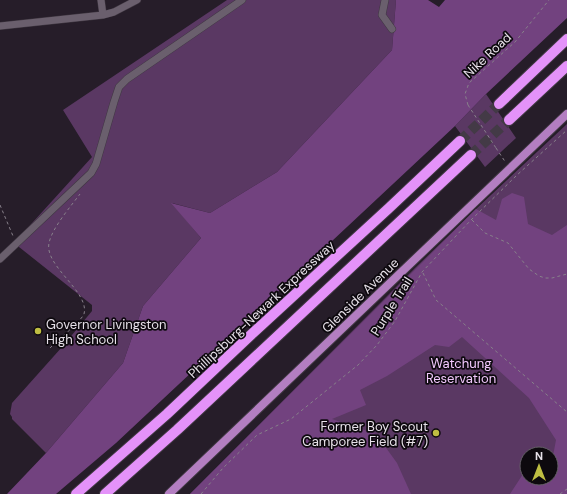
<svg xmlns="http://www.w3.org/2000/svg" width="567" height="494" font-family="'DM Sans',sans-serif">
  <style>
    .green { fill: #5a3863; fill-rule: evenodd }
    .forest { fill: #72427f }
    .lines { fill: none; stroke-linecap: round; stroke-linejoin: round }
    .highway-tunnel { stroke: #433a46; stroke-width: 10; stroke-dasharray: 10 5; stroke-linecap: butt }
    .minor-casing { stroke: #3f3741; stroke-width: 8 }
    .major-casing { stroke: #3f3741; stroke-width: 10 }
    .highway-casing { stroke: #3f3741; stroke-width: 12 }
    .path { stroke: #88818b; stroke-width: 1; stroke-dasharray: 3 3; stroke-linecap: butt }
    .minor { stroke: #6a5f6d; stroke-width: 7 }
    .major { stroke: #b37ec1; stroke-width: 8 }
    .highway { stroke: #e492f9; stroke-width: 10 }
    .path-bridge { stroke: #88818b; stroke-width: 1; stroke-dasharray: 3 3; stroke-linecap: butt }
    .poi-dot { fill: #bfbe42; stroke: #0d090e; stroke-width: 1.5 }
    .labels { text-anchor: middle; stroke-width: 3.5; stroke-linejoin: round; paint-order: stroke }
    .street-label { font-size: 13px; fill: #e7e1e9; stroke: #0d090e }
    .poi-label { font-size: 13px; fill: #e7e1e9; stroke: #0d090e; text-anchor: start }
    .park-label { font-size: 13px; fill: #f2c8fd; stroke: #0d090e }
  </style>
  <rect width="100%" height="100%" fill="#261d29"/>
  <!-- green -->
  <path class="green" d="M227,0H396L392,50L277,172L210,213L172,203L201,238L143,306L123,363L46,453L12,419V417L10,414L12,403L62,347L92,311V305L14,243L92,157L63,110Z
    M486,94L516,138L485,167L455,126Z
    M567,124V494H190L415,268L476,209ZM527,454H551V478H527Z"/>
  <!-- forest -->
  <path class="forest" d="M396,0H428L439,7L445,0H567V18L486,94L455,126L116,443L56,494H7L46,453L123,363L143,306L201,238L171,203L210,213L277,172L392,50Z
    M512,193L524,197L528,224L552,235L567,225V494H510L523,474L527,472V478H551V457L553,456L556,440L529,398L462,337L449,347L435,345L387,376L360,390L366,405L332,419L376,434L397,463L411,494H190L476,209L496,220L502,199Z"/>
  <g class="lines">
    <!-- highway-tunnel -->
    <path class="highway-tunnel" d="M460,141L499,104
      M471,155L509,120"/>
    <!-- minor casing -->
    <g class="minor-casing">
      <path id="minor" d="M101,0L103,15
        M385,0L382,15L392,29
        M0,26L103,15L114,12L137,0
        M0,259L91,173L96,164L114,102L119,87L127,79L242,0"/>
    </g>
    <!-- major casing -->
    <g class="major-casing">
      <path id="major" d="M169,494L567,114"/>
    </g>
    <!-- highway casing -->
    <g class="highway-casing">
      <path id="highway" d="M499,104L567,39
        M509,120L567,66
        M76,494L167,414L254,332L389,208L460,141
        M105,494L177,430L471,155"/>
    </g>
    <!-- path -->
    <path class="path" d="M468,105L465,94L469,83L515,42L549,0
      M496,148L506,163
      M0,205L13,236
      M472,220L485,233L508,243L529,269L539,276L545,278H552L567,274
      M423,273L436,300L567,412
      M50,348C56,342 82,320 84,314C90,292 44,266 49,243C52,228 71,206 80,194
      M201,494L223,468L257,435L291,419L358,365L377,345L395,321L422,272L471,220L517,175L567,130
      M560,494L567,489"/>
    <!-- minor -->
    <use href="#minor" class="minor"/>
    <!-- major -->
    <use href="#major" class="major"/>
    <!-- highway -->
    <use href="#highway" class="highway"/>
    <!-- path-bridge -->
    <path class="path-bridge" d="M468,105L496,148"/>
  </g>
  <!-- markers -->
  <g class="poi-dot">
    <circle cx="38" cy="331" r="4"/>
    <circle cx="436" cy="433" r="4"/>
  </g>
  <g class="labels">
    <!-- street labels -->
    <g class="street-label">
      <text transform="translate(487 55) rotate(-43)" y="5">Nike Road</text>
      <text transform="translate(360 295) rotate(-44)" y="5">Glenside Avenue</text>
      <text transform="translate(391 306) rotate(-58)" y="5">Purple Trail</text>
      <text transform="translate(261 309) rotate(-43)" y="5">Phillipsburg-Newark Expressway</text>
    </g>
    <!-- poi labels -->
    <g class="poi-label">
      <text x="46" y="329">Governor Livingston<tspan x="46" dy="15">High School</tspan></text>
      <text x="428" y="431" text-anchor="end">Former Boy Scout<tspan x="428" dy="15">Camporee Field (#7)</tspan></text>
    </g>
    <!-- park labels -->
    <g class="park-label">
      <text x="461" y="368">Watchung<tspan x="461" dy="15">Reservation</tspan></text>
    </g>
  </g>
  <!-- north arrow -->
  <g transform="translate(539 466)"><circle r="19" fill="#0d090e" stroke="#645f66"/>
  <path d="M0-3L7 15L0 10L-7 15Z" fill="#bfbe42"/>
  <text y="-6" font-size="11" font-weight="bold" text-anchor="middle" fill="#e7e1e9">N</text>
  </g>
</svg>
